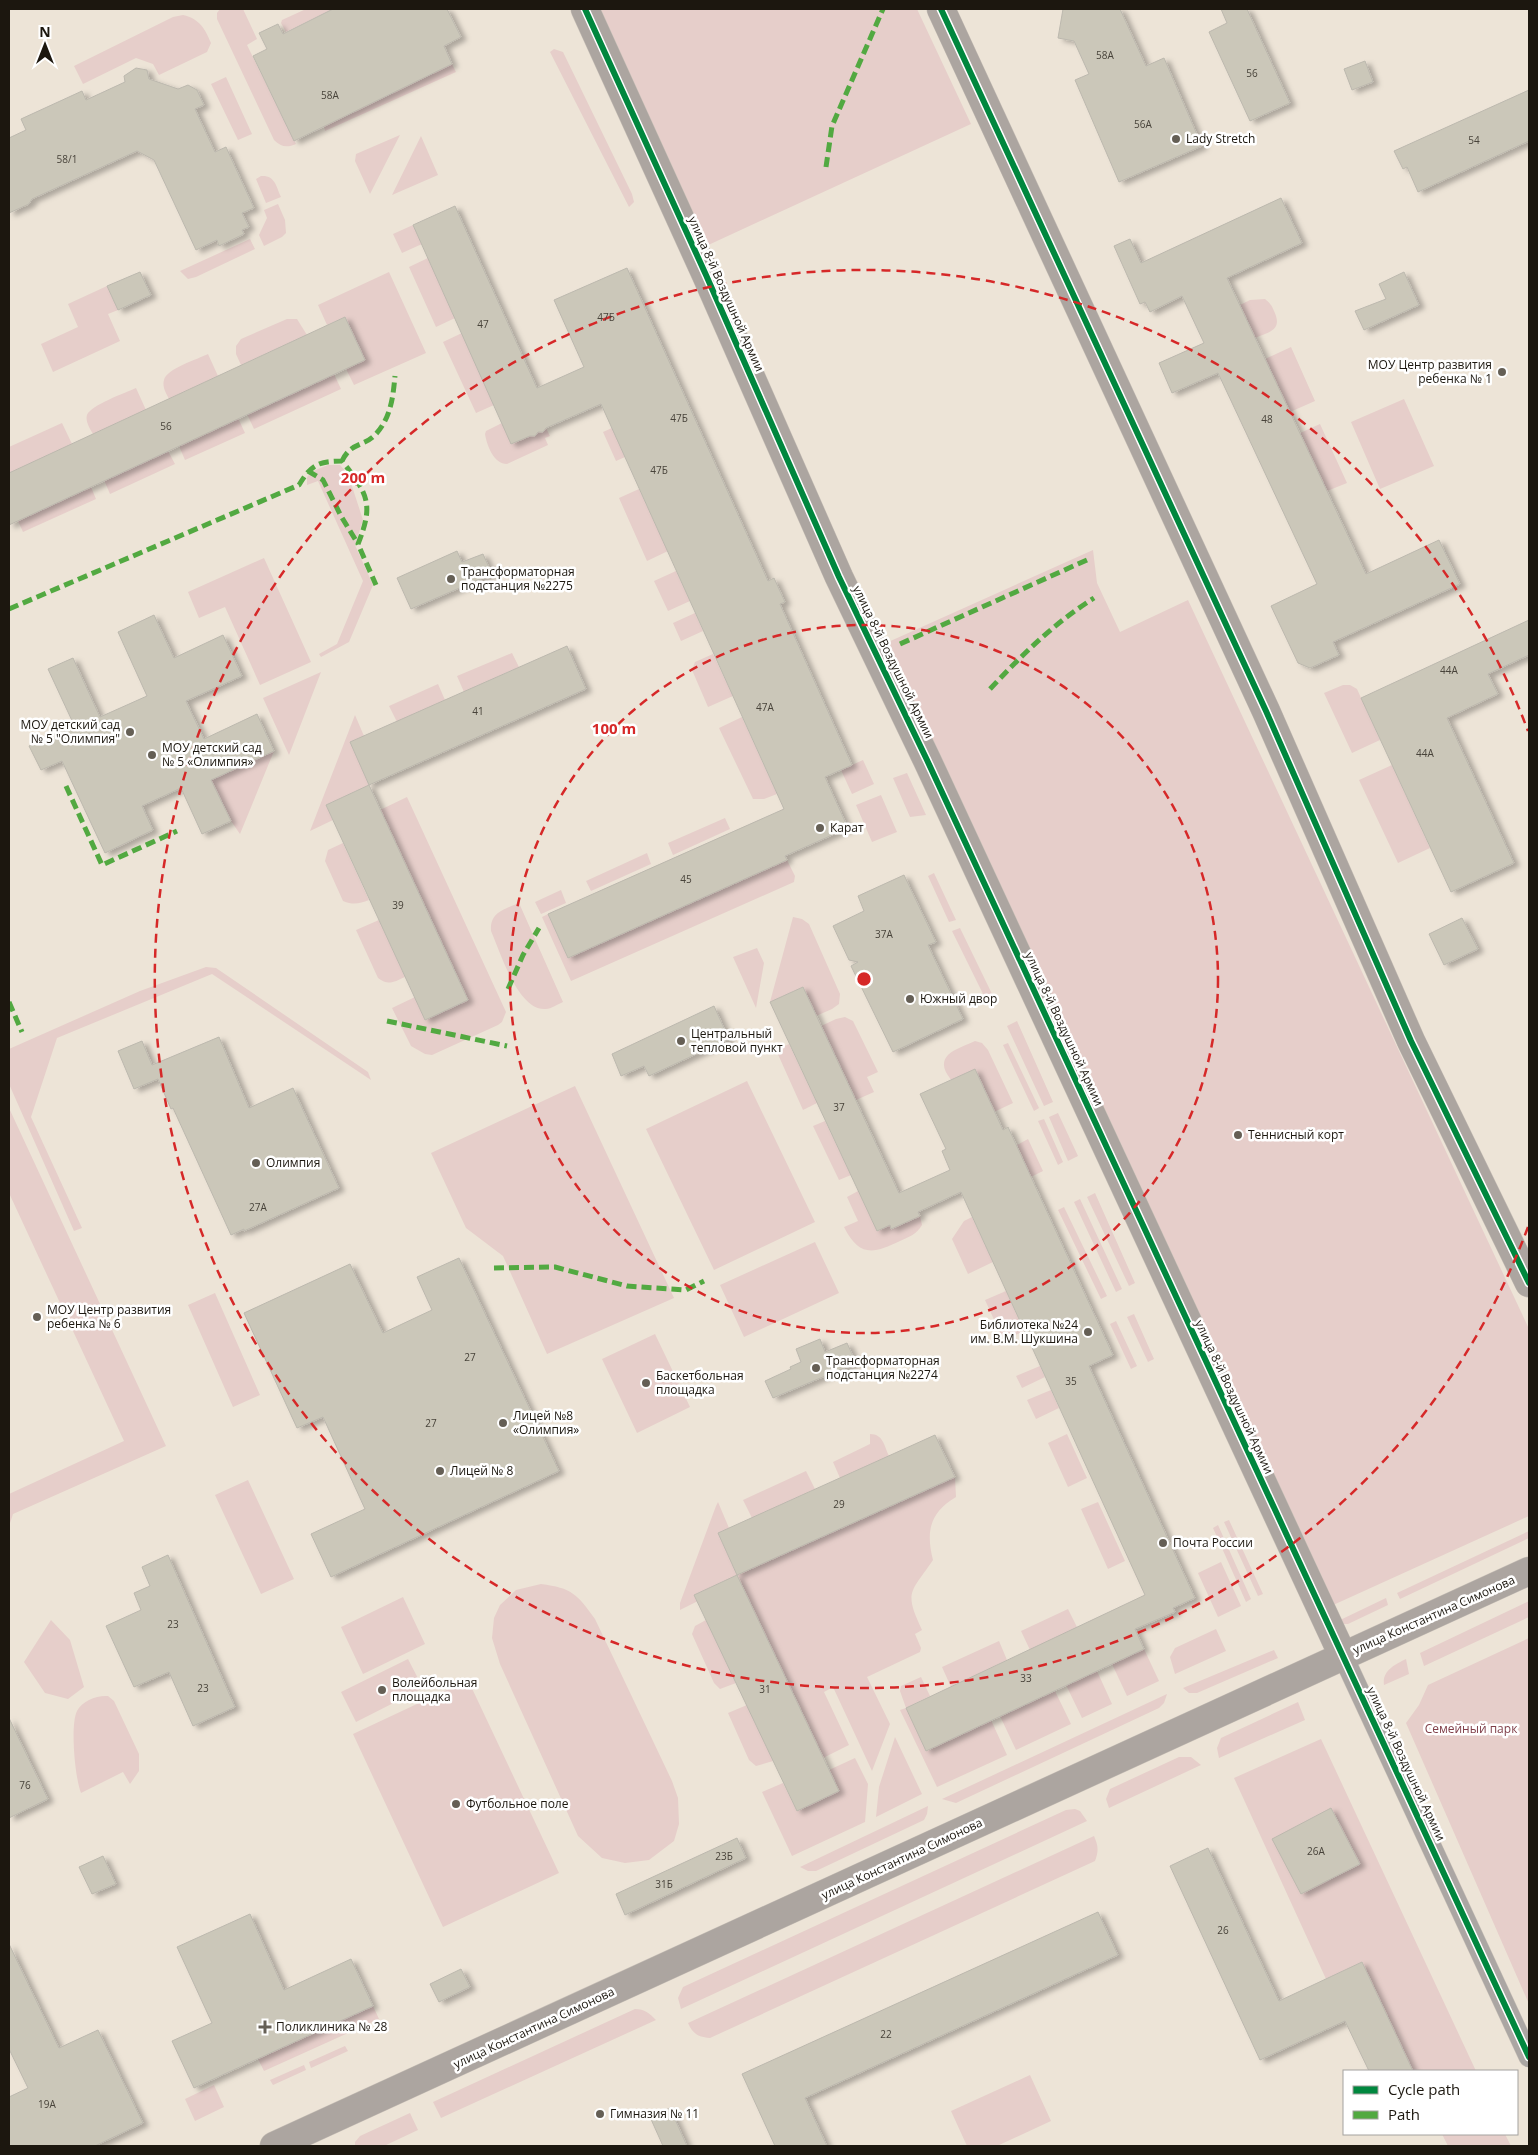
<svg xmlns="http://www.w3.org/2000/svg" width="1538" height="2155" font-family="'Open Sans',sans-serif">
  <style>
    .green { fill: #e6ceca }
    .building { fill: #cbc7b9; stroke: #bcb8ae; filter: url(#shadow) }
    .lines { fill: none; stroke-linecap: round; stroke-linejoin: round }
    .street-casing { stroke: #cac2b9; stroke-width: 21 }
    .secondary-casing { stroke: #cac2b9; stroke-width: 29 }
    .street { stroke: #aba6a3; stroke-width: 20 }
    .secondary { stroke: #aca5a0; stroke-width: 28 }
    .quiet { stroke: #52a941; stroke-width: 5; stroke-dasharray: 10 5; stroke-linecap: butt }
    .cycleway-casing { stroke: #fff; stroke-width: 9 }
    .cycleway { stroke: #00873e; stroke-width: 6 }
    .ring { fill: none; stroke: #d62828; stroke-width: 2.5; stroke-dasharray: 9 6 }
    .poi-dot { fill: #655f55; stroke: #fff; stroke-width: 2 }
    .labels { text-anchor: middle; stroke-width: 5; stroke-linejoin: round; paint-order: stroke }
    .number-label { font-size: 10px; fill: #48433a }
    .poi-label { font-size: 12px; fill: #1c170f; stroke: #fff; text-anchor: start }
    .street-label { font-size: 12px; fill: #1c170f; stroke: #fff }
    .park-label { font-size: 12px; fill: #7f3e48; stroke: #fff }
    .centre { fill: #d62828; stroke: #fff; stroke-width: 2.5 }
    .ring-label { font-size: 15px; text-anchor: middle; font-weight: bold; fill: #d62828; stroke: #fff; stroke-width: 5; stroke-linejoin: round; paint-order: stroke }
  </style>
  <defs>
    <filter id="shadow"><feDropShadow dx="5.5" dy="3" stdDeviation="2.5" flood-color="#0004"/></filter>
  </defs>
  <rect width="100%" height="100%" fill="#ede4d7"/>
  <!-- green -->
  <path class="green" d="M220,9H243L257,39L247,45L296,144C287,148 281,147 274,140L217,19V13Z
    M306,9H333L286,32L281,23L282,20Z
    M595,9H917L971,124L704,247Z
    M183,15C200,19 205,29 211,43L207,52L159,75L153,64L136,58L83,84L74,66L173,17Z
    M554,49L563,52L632,194L634,202L629,207L550,52Z
    M452,64L456,72L325,131L324,126Z
    M226,77L252,134L238,140L211,84Z
    M400,135L370,194L355,161L356,154Z
    M421,136L438,175L392,195Z
    M261,176C275,175 276,186 281,197L266,203L256,179Z
    M278,204L285,220L286,233L282,237L264,246L259,235L267,218L264,210Z
    M413,225L422,244L402,253L393,234Z
    M250,239L255,249L196,277L188,279L180,271Z
    M428,258L455,318L436,327L409,267Z
    M389,272L426,353L354,385L346,369L345,317L327,325L318,305Z
    M107,286L118,310L108,314L120,341L53,372L41,344L78,327L68,304Z
    M1265,299C1270,303 1272,306 1274,311C1283,330 1270,332 1255,338L1240,305L1250,300Z
    M287,319H297L307,335L241,365L236,354V346L241,339Z
    M462,333L494,405L476,413L443,342Z
    M1291,347L1315,401L1290,412L1265,359Z
    M208,354L218,376L169,399C166,393 162,387 164,380C166,369 198,359 208,354Z
    M334,374L341,389L254,429L247,414Z
    M136,388L146,410L93,434C90,429 85,421 87,415C91,405 125,393 136,388Z
    M1404,399L1434,466L1380,489L1351,422Z
    M238,418L245,433L185,460L179,446Z
    M62,423L72,444L9,473V447Z
    M502,423L538,432H543L546,428L550,436L545,438L548,445L507,464C494,464 487,446 485,434L486,431Z
    M1320,424L1347,483L1327,491L1300,433Z
    M612,428L625,457L616,461L603,432Z
    M168,451L175,464L110,494L104,480Z
    M328,465H340L348,474L363,520L355,545L373,585L349,642L321,657L319,654L337,644L363,581L318,481L307,485V477L313,471Z
    M91,487L96,499L23,532L18,521Z
    M639,489L668,551L647,561L619,498Z
    M1093,550L1097,583L1120,632L1188,600L1529,1329V1516L1331,1606L886,643Z
    M264,558L311,662L260,685L225,607L199,618L188,592Z
    M676,571L690,601L668,611L654,581Z
    M695,613L703,631L681,641L673,623Z
    M512,653L519,667L464,692L457,676Z
    M713,654L733,696L708,707L692,670L695,662Z
    M321,672L289,755L263,698Z
    M438,684L445,700L397,722L389,706Z
    M1343,685H1350L1357,689L1380,740L1352,753L1324,693Z
    M355,715L364,736L350,742L369,785L326,805L333,820L310,831Z
    M742,717L777,794L764,799H753L719,728Z
    M274,751L240,834L231,821L211,780Z
    M863,760L874,784L852,794L841,770Z
    M1392,765L1430,848L1398,863L1359,780Z
    M907,773L926,815L910,817L893,778Z
    M881,795L897,832L872,842L856,805Z
    M407,797L506,1012L502,1022L498,1025L432,1055L425,1054L411,1046L392,1008L415,997L425,1020L468,1000L380,810Z
    M725,818L730,829L673,855L668,843Z
    M343,843L369,900C359,904 353,905 343,901L325,861L328,850Z
    M647,853L651,864L591,891L586,881Z
    M787,860L795,876L794,882L571,981L542,917L548,914L568,958Z
    M934,873L956,920L949,922L928,876Z
    M561,890L566,903L541,914L535,902Z
    M519,903L563,1002C558,1004 551,1009 546,1009C518,1012 500,951 491,931C490,912 503,910 519,903Z
    M793,917L802,919L809,924L840,994L839,1004L832,1009L816,1016L803,987L770,1002Z
    M379,920L405,977C394,982 388,986 378,978L356,930Z
    M960,928L993,996L986,1000L952,931Z
    M757,948L764,963L756,1008L733,957Z
    M206,967L216,968L368,1072L371,1080L212,974L57,1038L31,1117L82,1228L74,1231L9,1084V1049L140,991Z
    M845,1017L853,1021L878,1072L867,1077L874,1092L856,1100L821,1026L836,1019Z
    M1017,1021L1053,1102L1044,1106L1007,1026Z
    M975,1041L982,1043L988,1050L1013,1103L994,1112C982,1103 929,1075 948,1055C954,1049 967,1045 975,1041Z
    M1008,1043L1039,1108L1034,1111L1003,1045Z
    M789,1044L817,1103L803,1110L776,1050Z
    M747,1081L815,1222L714,1270L646,1129Z
    M575,1086L674,1298L547,1354L503,1256L466,1228L431,1153Z
    M9,1108L166,1446L13,1514L9,1526V1494L124,1441L9,1193Z
    M1058,1113L1078,1156L1068,1161L1049,1117Z
    M1044,1119L1063,1162L1058,1165L1038,1121Z
    M825,1121L851,1175L839,1180L813,1126Z
    M1028,1139L1043,1171L1031,1177L1017,1145Z
    M858,1191L877,1231L890,1225L892,1229L920,1216L922,1225C917,1234 909,1237 900,1241C873,1254 859,1257 844,1227L858,1221L847,1197Z
    M1095,1193L1135,1283L1129,1286L1087,1197Z
    M1080,1199L1122,1289L1116,1292L1074,1202Z
    M1064,1207L1107,1296L1101,1299L1058,1210Z
    M972,1217L993,1262L968,1274L952,1239L964,1221Z
    M815,1242L839,1293L744,1337L720,1285Z
    M1006,1291L1024,1331L1007,1339L1002,1337L985,1300Z
    M215,1293L260,1395L233,1407L188,1305Z
    M1134,1314L1154,1359L1148,1362L1127,1317Z
    M1116,1321L1137,1366L1131,1369L1110,1324Z
    M655,1334L690,1407L637,1433L602,1359Z
    M1040,1366L1045,1377L1022,1388L1016,1376Z
    M1051,1390L1059,1408L1036,1419L1027,1400Z
    M870,1434C883,1434 884,1445 889,1456L840,1478L833,1462L870,1444Z
    M1067,1434L1087,1478L1068,1487L1048,1443Z
    M806,1471L815,1489L752,1518L743,1500Z
    M955,1477L956,1497C929,1513 926,1532 933,1560C910,1594 904,1591 922,1630L915,1634L921,1648L920,1652L867,1677L890,1724L872,1771L833,1687L824,1692L849,1745L823,1758L737,1575L695,1595L698,1601L680,1610V1603L716,1506L718,1502L729,1528L718,1533L737,1575Z
    M248,1480L294,1579L261,1594L215,1495Z
    M1098,1502L1125,1561L1108,1569L1081,1509Z
    M1229,1520L1263,1594L1258,1596L1224,1522Z
    M1218,1525L1251,1599L1246,1602L1213,1528Z
    M1529,1531V1538L1400,1599L1397,1593Z
    M1221,1562L1241,1606L1218,1617L1198,1573Z
    M541,1584C572,1588 577,1594 595,1619L672,1781L678,1798L679,1824L674,1841L649,1860L625,1863L602,1858L578,1836L500,1664L492,1638L494,1618L500,1605L516,1590Z
    M403,1597L425,1644L363,1674L341,1627Z
    M1386,1598L1388,1605L1348,1624H1339L1336,1622Z
    M1529,1601V1617L1424,1666L1420,1653Z
    M1068,1609L1077,1627L1030,1650L1021,1631Z
    M51,1620L70,1640L84,1687L68,1699L45,1693L24,1662Z
    M706,1620L736,1683L720,1689L714,1683L692,1634L695,1626Z
    M1216,1629L1226,1651L1175,1674L1170,1657L1175,1648Z
    M1529,1638V2004L1406,1723L1419,1705L1428,1685Z
    M999,1641L1007,1660L951,1687L942,1667Z
    M1144,1649L1159,1681L1127,1696L1112,1664Z
    M1274,1650L1278,1658L1197,1693H1189L1183,1688Z
    M408,1659L423,1688L356,1722L341,1692Z
    M1406,1659L1409,1674L1384,1685C1382,1671 1394,1665 1406,1659Z
    M1097,1671L1112,1704L1082,1718L1066,1685Z
    M921,1677L930,1696L906,1708L991,1720L1007,1755L937,1787L900,1710L906,1708L900,1691L901,1686Z
    M468,1680L559,1873L443,1927L353,1734Z
    M1055,1691L1071,1724L1016,1750L1000,1716Z
    M1167,1694L1164,1703L1159,1708L956,1803L942,1799Z
    M108,1696L114,1701L139,1754V1771L130,1784L123,1772L81,1793C75,1778 70,1725 77,1711C82,1701 97,1695 108,1696Z
    M1298,1702L1305,1720L1219,1758L1217,1748L1221,1738Z
    M747,1705L773,1761L756,1766L749,1760L728,1713Z
    M895,1737L922,1794L876,1817L879,1787Z
    M1321,1739L1476,2071H1413L1362,1962L1326,1979L1234,1778Z
    M1179,1757H1191L1201,1765L1109,1808L1106,1799L1110,1789Z
    M855,1758L868,1784L865,1822L792,1856L762,1792L783,1783L797,1811L829,1770Z
    M928,1806L927,1814L924,1820L816,1871H808L800,1867Z
    M1075,1809L1080,1811L1087,1821L681,2009L678,1998L683,1987L1066,1810Z
    M1094,1836C1098,1845 1099,1851 1095,1861L710,2038C698,2037 693,2034 688,2023Z
    M373,2006L379,2019L264,2071L258,2059Z
    M635,2009C645,2009 649,2013 656,2020L441,2118L433,2102Z
    M345,2046L348,2051L311,2068L309,2062Z
    M304,2065L306,2070L273,2085L270,2080Z
    M1030,2075L1051,2121L997,2146H967L951,2111Z
    M214,2085L224,2107L195,2121L185,2099Z
    M410,2113L418,2130L384,2146H355V2142L360,2136Z
    M1442,2134H1505L1511,2146H1448Z"/>
  <!-- building -->
  <path class="building" d="M333,9H447L461,37L444,46L452,64L294,141L253,56L267,49L259,33L278,24L283,34Z
    M1063,9H1120L1146,66L1164,58L1202,146L1119,182L1075,80L1089,74L1074,41L1058,38Z
    M1221,9H1247L1290,103L1250,121L1209,32L1227,23Z
    M1365,61L1373,82L1352,90L1344,69Z
    M136,68L147,70L149,79L178,89L188,85L197,90L204,105L195,109L215,152L226,147L254,208L242,213L249,227L242,230L244,234L219,246L217,240L196,250L154,160L137,151L32,199L29,204L9,213V138L26,130L21,119L82,91L86,100L125,82L124,76Z
    M1529,90V141L1418,192L1407,167L1403,169L1394,151Z
    M1281,198L1302,243L1227,278L1366,574L1439,540L1460,584L1333,642L1339,655L1310,668L1298,663L1271,606L1317,584L1218,373L1172,393L1159,363L1204,343L1182,296L1150,312L1145,302L1140,304L1114,246L1130,239L1141,263Z
    M455,206L537,388L584,367L554,300L627,268L768,581L774,578L785,602L780,604L852,765L825,777L848,828L785,856L787,860L568,958L548,914L784,809L601,404L546,428L543,432H538L535,436H530L511,444L413,225Z
    M140,272L151,295L118,310L107,286Z
    M1404,272L1419,305L1364,330L1355,311L1386,299L1379,284Z
    M345,317L365,360L9,525V473Z
    M457,551L462,562L483,554L492,574L411,609L397,578Z
    M154,615L174,658L223,635L242,676L186,701L204,739L257,714L274,751L211,780L231,821L202,834L181,788L142,806L153,830L105,853L62,761L41,770L29,746L74,725L48,669L73,658L100,717L147,696L118,632Z
    M1529,620V655L1488,674L1498,694L1447,718L1514,863L1451,892L1361,698Z
    M567,646L586,689L369,785L350,742Z
    M369,785L468,1000L425,1020L326,805Z
    M904,875L936,942L928,945L963,1019L893,1052L851,966L858,962L849,960L833,926L864,911L858,896Z
    M1462,918L1478,949L1444,965L1429,934Z
    M803,987L899,1193L950,1170L942,1151L946,1149L920,1094L975,1069L1003,1130L1008,1127L1113,1355L1089,1366L1195,1598L1173,1608L1175,1612L1135,1629L1144,1649L926,1751L906,1708L1145,1595L961,1192L918,1212L920,1216L891,1229L890,1225L877,1231L770,1002Z
    M714,1006L729,1039L649,1076L644,1066L621,1076L612,1054Z
    M219,1037L249,1108L293,1088L339,1188L244,1231V1229L231,1235L173,1108L171,1109L158,1079L134,1089L118,1051L142,1041L152,1065Z
    M459,1258L559,1471L331,1577L311,1534L365,1509L323,1417L297,1428L244,1313L350,1264L383,1333L432,1310L417,1277Z
    M820,1339L825,1352L847,1343L856,1363L773,1398L765,1381L791,1369L790,1367L801,1362L796,1349Z
    M935,1435L955,1477L737,1575L718,1533Z
    M168,1555L235,1707L193,1726L169,1672L134,1687L106,1626L141,1610L134,1593L150,1586L142,1567Z
    M737,1575L839,1791L797,1811L694,1595Z
    M9,1718L48,1799L9,1818Z
    M1331,1808L1360,1864L1301,1894L1272,1839Z
    M737,1838L746,1858L625,1915L616,1894Z
    M1208,1848L1279,2001L1362,1962L1413,2071H1369L1345,2021L1260,2060L1170,1866Z
    M103,1856L116,1884L92,1894L79,1867Z
    M1098,1912L1118,1955L805,2098L827,2146H775L742,2074Z
    M250,1914L284,1990L351,1959L373,2006L194,2088L172,2041L212,2023L177,1947Z
    M9,1944L59,2048L98,2030L143,2123L95,2146H9V2097L28,2088L9,2049Z
    M461,1969L470,1987L439,2002L430,1984Z
    M670,2108L687,2146H663L650,2117Z"/>
  <g class="lines">
    <!-- street casing -->
    <g class="street-casing">
      <path id="street" d="M1343,1656L1529,2057"/>
    </g>
    <!-- secondary casing -->
    <g class="secondary-casing">
      <path id="secondary" d="M585,9L706,275L839,577L927,760L1343,1656
        M941,9L1266,711L1411,1041L1529,1283
        M274,2146L1529,1571"/>
    </g>
    <!-- street -->
    <use href="#street" class="street"/>
    <!-- secondary -->
    <use href="#secondary" class="secondary"/>
    <!-- quiet -->
    <path class="quiet" d="M204,10V9
      M826,167L832,126L883,9
      M342,461C351,442 363,447 375,435C391,418 393,397 395,376
      M308,471L323,480L341,516L358,544
      M9,609L299,485C311,465 318,461 342,461C368,494 374,504 358,544L376,585
      M900,644L1089,559
      M990,689C1023,654 1053,624 1094,598
      M66,786L102,865L177,831
      M508,989L523,955L539,928
      M9,1002L22,1032
      M387,1021L507,1046
      M494,1268L555,1267L627,1286L686,1290L704,1281"/>
    <!-- cycleway casing -->
    <g class="cycleway-casing">
      <path id="cycleway" d="M585,9L706,275L839,577L927,760L1529,2057
        M941,9L1266,711L1411,1041L1529,1283"/>
    </g>
    <!-- cycleway -->
    <use href="#cycleway" class="cycleway"/>
  </g>
  <!-- distance rings -->
  <g class="ring">
    <circle cx="864" cy="979" r="354"/>
    <path d="M1528 1227A709 709 0 1 1 1528 731"/>
  </g>
  <!-- markers -->
  <g class="poi-dot">
    <circle cx="1176" cy="139" r="5"/>
    <circle cx="1502" cy="372" r="5"/>
    <circle cx="451" cy="579" r="5"/>
    <circle cx="130" cy="732" r="5"/>
    <circle cx="152" cy="755" r="5"/>
    <circle cx="820" cy="828" r="5"/>
    <circle cx="910" cy="999" r="5"/>
    <circle cx="681" cy="1041" r="5"/>
    <circle cx="1238" cy="1135" r="5"/>
    <circle cx="256" cy="1163" r="5"/>
    <circle cx="37" cy="1317" r="5"/>
    <circle cx="1088" cy="1332" r="5"/>
    <circle cx="816" cy="1368" r="5"/>
    <circle cx="646" cy="1383" r="5"/>
    <circle cx="503" cy="1423" r="5"/>
    <circle cx="440" cy="1471" r="5"/>
    <circle cx="1163" cy="1543" r="5"/>
    <circle cx="382" cy="1690" r="5"/>
    <circle cx="456" cy="1804" r="5"/>
    <path d="M262.5 2019.5h5v5h5v5h-5v5h-5v-5h-5v-5h5z"/>
    <circle cx="600" cy="2114" r="5"/>
  </g>
  <g class="labels">
    <!-- number labels -->
    <g class="number-label">
      <text x="1105" y="59">58А</text>
      <text x="1252" y="77">56</text>
      <text x="330" y="99">58А</text>
      <text x="1143" y="128">56А</text>
      <text x="1474" y="144">54</text>
      <text x="67" y="163">58/1</text>
      <text x="606" y="321">47Б</text>
      <text x="483" y="328">47</text>
      <text x="679" y="422">47Б</text>
      <text x="1267" y="423">48</text>
      <text x="166" y="430">56</text>
      <text x="659" y="474">47Б</text>
      <text x="1449" y="674">44А</text>
      <text x="765" y="711">47А</text>
      <text x="478" y="715">41</text>
      <text x="1425" y="757">44А</text>
      <text x="686" y="883">45</text>
      <text x="398" y="909">39</text>
      <text x="884" y="938">37А</text>
      <text x="839" y="1111">37</text>
      <text x="258" y="1211">27А</text>
      <text x="470" y="1361">27</text>
      <text x="1071" y="1385">35</text>
      <text x="431" y="1427">27</text>
      <text x="839" y="1508">29</text>
      <text x="173" y="1628">23</text>
      <text x="1026" y="1682">33</text>
      <text x="203" y="1692">23</text>
      <text x="765" y="1693">31</text>
      <text x="25" y="1789">76</text>
      <text x="1316" y="1855">26А</text>
      <text x="724" y="1860">23Б</text>
      <text x="664" y="1888">31Б</text>
      <text x="1223" y="1934">26</text>
      <text x="886" y="2038">22</text>
      <text x="47" y="2108">19А</text>
    </g>
    <!-- poi labels -->
    <g class="poi-label">
      <text x="1186" y="143">Lady Stretch</text>
      <text x="1492" y="369" text-anchor="end">МОУ Центр развития<tspan x="1492" dy="14">ребенка № 1</tspan></text>
      <text x="461" y="576">Трансформаторная<tspan x="461" dy="14">подстанция №2275</tspan></text>
      <text x="120" y="729" text-anchor="end">МОУ детский сад<tspan x="120" dy="14">№ 5 "Олимпия"</tspan></text>
      <text x="162" y="752">МОУ детский сад<tspan x="162" dy="14">№ 5 «Олимпия»</tspan></text>
      <text x="830" y="832">Карат</text>
      <text x="920" y="1003">Южный двор</text>
      <text x="691" y="1038">Центральный<tspan x="691" dy="14">тепловой пункт</tspan></text>
      <text x="1248" y="1139">Теннисный корт</text>
      <text x="266" y="1167">Олимпия</text>
      <text x="47" y="1314">МОУ Центр развития<tspan x="47" dy="14">ребенка № 6</tspan></text>
      <text x="1078" y="1329" text-anchor="end">Библиотека №24<tspan x="1078" dy="14">им. В.М. Шукшина</tspan></text>
      <text x="826" y="1365">Трансформаторная<tspan x="826" dy="14">подстанция №2274</tspan></text>
      <text x="656" y="1380">Баскетбольная<tspan x="656" dy="14">площадка</tspan></text>
      <text x="513" y="1420">Лицей №8<tspan x="513" dy="14">«Олимпия»</tspan></text>
      <text x="450" y="1475">Лицей № 8</text>
      <text x="1173" y="1547">Почта России</text>
      <text x="392" y="1687">Волейбольная<tspan x="392" dy="14">площадка</tspan></text>
      <text x="466" y="1808">Футбольное поле</text>
      <text x="276" y="2031">Поликлиника № 28</text>
      <text x="610" y="2118">Гимназия № 11</text>
    </g>
    <!-- street labels -->
    <g class="street-label">
      <text transform="translate(726 294) rotate(66)" y="4">улица 8-й Воздушной Армии</text>
      <text transform="translate(893 662) rotate(64)" y="4">улица 8-й Воздушной Армии</text>
      <text transform="translate(1064 1029) rotate(65)" y="4">улица 8-й Воздушной Армии</text>
      <text transform="translate(1234 1397) rotate(65)" y="4">улица 8-й Воздушной Армии</text>
      <text transform="translate(1434 1615) rotate(-24)" y="4">улица Константина Симонова</text>
      <text transform="translate(1406 1764) rotate(65)" y="4">улица 8-й Воздушной Армии</text>
      <text transform="translate(902 1859) rotate(-25)" y="4">улица Константина Симонова</text>
      <text transform="translate(534 2028) rotate(-25)" y="4">улица Константина Симонова</text>
    </g>
    <!-- park labels -->
    <g class="park-label">
      <text x="1471" y="1733">Семейный парк</text>
    </g>
  </g>
  <circle cx="864" cy="979" r="8" class="centre"/>
  <g class="ring-label">
    <text x="363" y="483">200 m</text>
    <text x="614" y="734">100 m</text>
  </g>
  <!-- border -->
  <rect width="1538" height="2155" fill="none" stroke="#1c170f" stroke-width="20"/>
  <!-- legend -->
  <rect x="1343" y="2070" width="175" height="65" fill="#ffffff" stroke="#a4a29f"/>
  <rect x="1353" y="2086" width="25" height="8" fill="#00873e" stroke="#a4a29f"/>
  <text x="1388" y="2095" font-size="15" fill="#1c170f">Cycle path</text>
  <rect x="1353" y="2111" width="25" height="8" fill="#52a941" stroke="#a4a29f"/>
  <text x="1388" y="2120" font-size="15" fill="#1c170f">Path</text>
  <!-- north arrow -->
  <g transform="translate(45 45)" stroke="#ffffff" stroke-width="4" paint-order="stroke">
  <path d="M0-4L9 19L0 12L-9 19Z" fill="#1c170f"/>
  <text y="-8" font-size="14" font-weight="bold" text-anchor="middle" fill="#1c170f">N</text>
  </g>
</svg>
